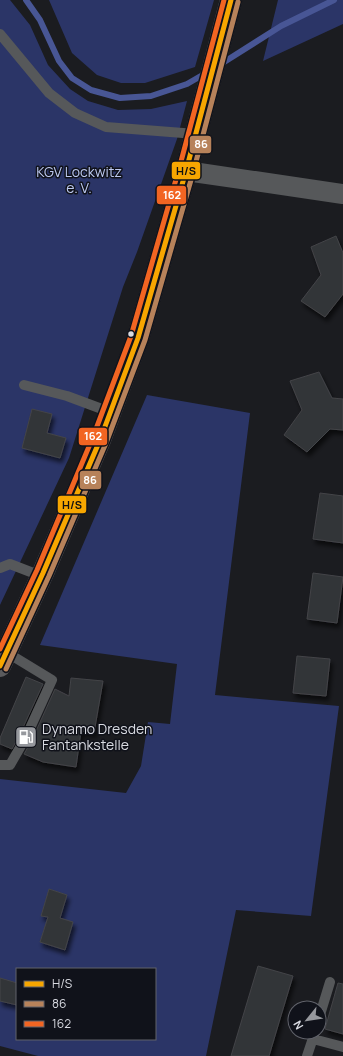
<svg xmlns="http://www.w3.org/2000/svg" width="343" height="1056" font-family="Manrope,sans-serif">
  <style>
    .green { fill: #2b3567; fill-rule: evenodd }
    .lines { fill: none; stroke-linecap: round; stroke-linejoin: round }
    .stream { stroke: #485695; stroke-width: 6 }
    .building { fill: #333437; stroke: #434448; filter: url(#shadow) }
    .service { stroke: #56585a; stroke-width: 10 }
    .minor { stroke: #56585a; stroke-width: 20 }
    .secondary { stroke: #5a5a5c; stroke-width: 22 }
    .bus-1-casing { stroke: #10121a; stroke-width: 8 }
    .bus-2-casing { stroke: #10121a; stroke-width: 8 }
    .bus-3-casing { stroke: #10121a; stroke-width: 8 }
    .bus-1 { stroke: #f7a600; stroke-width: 5 }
    .bus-2 { stroke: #b7825a; stroke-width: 5 }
    .bus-3 { stroke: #f26522; stroke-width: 5 }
    .bus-dot { fill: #d8dae1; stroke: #10121a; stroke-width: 1.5 }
    .labels { text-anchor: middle; stroke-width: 3; stroke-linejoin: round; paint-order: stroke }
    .park-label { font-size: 14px; fill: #bdc9f0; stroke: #10121a }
    .poi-label { font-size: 14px; fill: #d8dae1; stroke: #10121a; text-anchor: start }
    .line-badge { stroke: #10121a; stroke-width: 1.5 }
    .badge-label { font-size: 11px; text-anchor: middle; font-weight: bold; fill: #fff }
    .pale-badge-label { font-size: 11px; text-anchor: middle; font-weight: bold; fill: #111 }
  </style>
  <defs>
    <filter id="shadow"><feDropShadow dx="2.5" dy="4.5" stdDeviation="2" flood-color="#0009"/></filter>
  </defs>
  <rect width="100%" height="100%" fill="#1b1c20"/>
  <!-- green -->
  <path class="green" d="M0,0H10L30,25L48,65L70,89L88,101L118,110L151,109L187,101L177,139L137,252L123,287L69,458L0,605Z
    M49,0H214L195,67L145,83H121L97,75L72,53Z
    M278,0H343V24L263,61Z
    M147,395L250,413L215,695L339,706L311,916L236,910L206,1056H38L0,1046V779L126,793L141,766L148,722L170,724L177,664L40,645ZM17,969H155V1039H17Z"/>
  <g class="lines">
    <!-- stream -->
    <path class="stream" d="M26,0L40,20L59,61L72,78L91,90L120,98L151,96L187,84L206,73
      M221,64L281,26L334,0"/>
  </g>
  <!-- building -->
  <path class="building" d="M336,236L343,253V294L325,317L301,301L321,275L311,247Z
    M319,372L332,398L343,399V430L330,429L307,452L284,435L302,410L290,381Z
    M32,409L52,414L47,433L66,438L60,458L22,448Z
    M320,493L343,496V543L313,539Z
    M313,573L343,577L337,623L307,619Z
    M297,656L330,659L326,696L293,693Z
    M26,677L43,684L20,734L12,749L0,744V738Z
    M71,678L103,681L94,733L81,731L76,767L43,762L24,754L32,740L55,689L69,696Z
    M49,889L67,895L60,918L73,922L65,950L40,942L48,917L41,916Z
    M258,966L293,976L280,1019L269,1056H231Z
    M0,978L17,983V1005L0,1001Z
    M338,983L343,984V1034L325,1029Z"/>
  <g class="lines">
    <!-- service -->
    <path class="service" d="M0,34L49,93L75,113L106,127L196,134
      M24,385L67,396L110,412
      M0,568L10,564L41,576
      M0,765H10L26,737L52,680L6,652
      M319,1018L330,982
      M313,1039L343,1047
      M307,1056L315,1032"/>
    <!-- minor -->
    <path class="minor" d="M186,171L343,194"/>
    <!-- secondary -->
    <path class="secondary" d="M0,666L43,573L100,440L138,338L186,171L231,0"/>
    <!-- bus-1 casing -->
    <g class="bus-1-casing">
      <path id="bus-1" d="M0,666L43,573L100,440L138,338L186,171L231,0"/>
    </g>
    <!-- bus-2 casing -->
    <g class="bus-2-casing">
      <path id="bus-2" d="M6,669L49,576L106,443L145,340L193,173L238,2"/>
    </g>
    <!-- bus-3 casing -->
    <g class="bus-3-casing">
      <path id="bus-3" d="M0,649L37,570L93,437L131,336L179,169L224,0"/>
    </g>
    <!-- bus-1 -->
    <use href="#bus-1" class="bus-1"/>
    <!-- bus-2 -->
    <use href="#bus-2" class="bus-2"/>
    <!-- bus-3 -->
    <use href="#bus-3" class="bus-3"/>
  </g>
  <!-- icons -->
  <defs>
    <g id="fuel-square" transform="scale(1.15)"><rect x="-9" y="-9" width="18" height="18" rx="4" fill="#96989d" stroke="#10121a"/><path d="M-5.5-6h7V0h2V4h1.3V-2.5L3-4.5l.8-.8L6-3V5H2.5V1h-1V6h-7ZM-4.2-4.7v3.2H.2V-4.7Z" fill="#fff"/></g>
  </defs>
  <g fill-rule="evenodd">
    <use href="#fuel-square" x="26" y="737"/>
  </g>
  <!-- markers -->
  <circle class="bus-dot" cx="131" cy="334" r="3.5"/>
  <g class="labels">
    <!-- park labels -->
    <g class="park-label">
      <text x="79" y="177">KGV Lockwitz<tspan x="79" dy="16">e. V.</tspan></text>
    </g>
    <!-- poi labels -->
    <g class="poi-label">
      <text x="42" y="734">Dynamo Dresden<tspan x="42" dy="16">Fantankstelle</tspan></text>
    </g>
  </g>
  <g class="line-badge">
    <rect x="189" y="135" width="23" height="19" rx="4" fill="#b7825a"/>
    <rect x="171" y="161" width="30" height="19" rx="4" fill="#f7a600"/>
    <rect x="156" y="185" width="31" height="20" rx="4" fill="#f26522"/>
    <rect x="78" y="427" width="30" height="19" rx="4" fill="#f26522"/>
    <rect x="79" y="470" width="23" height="20" rx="4" fill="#b7825a"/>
    <rect x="57" y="495" width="30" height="19" rx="4" fill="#f7a600"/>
  </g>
  <g class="badge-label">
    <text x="201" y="148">86</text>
    <text x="172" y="199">162</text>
    <text x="93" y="440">162</text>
    <text x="90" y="484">86</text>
  </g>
  <g class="pale-badge-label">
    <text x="186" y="175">H/S</text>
    <text x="72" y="509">H/S</text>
  </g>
  <!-- legend -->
  <rect x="16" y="968" width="140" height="72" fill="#10121a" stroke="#60626a"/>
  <rect x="24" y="981" width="20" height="6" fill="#f7a600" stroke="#60626a"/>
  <text x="52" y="988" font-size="12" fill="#d8dae1">H/S</text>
  <rect x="24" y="1001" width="20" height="6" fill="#b7825a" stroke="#60626a"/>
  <text x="52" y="1008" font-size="12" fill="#d8dae1">86</text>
  <rect x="24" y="1021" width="20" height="6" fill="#f26522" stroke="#60626a"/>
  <text x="52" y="1028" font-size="12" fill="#d8dae1">162</text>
  <!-- north arrow -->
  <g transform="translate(307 1020) rotate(240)"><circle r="19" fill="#10121a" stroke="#60626a"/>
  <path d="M0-3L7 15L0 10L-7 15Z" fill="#96989d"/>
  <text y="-6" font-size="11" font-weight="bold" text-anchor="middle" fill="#d8dae1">N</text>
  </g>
</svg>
